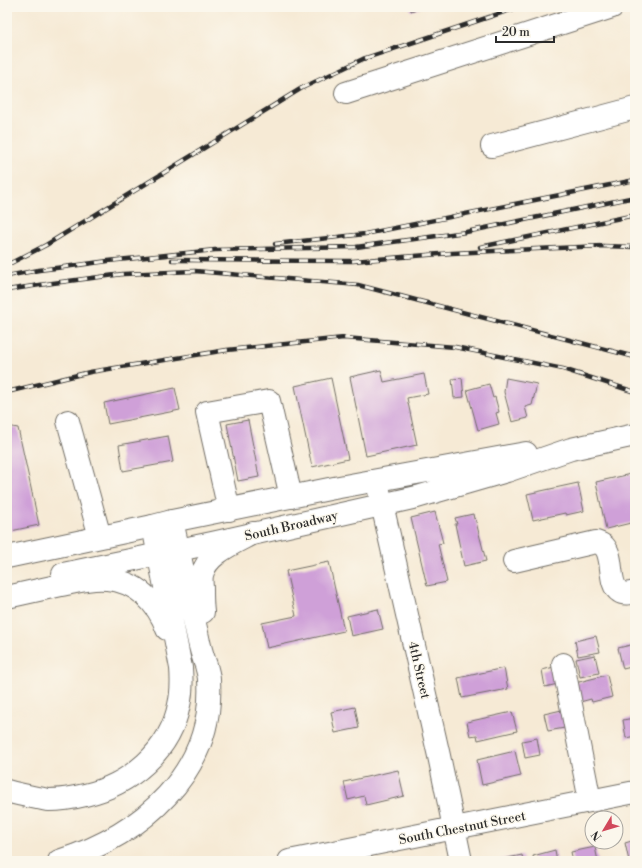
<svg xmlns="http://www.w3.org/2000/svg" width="642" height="868" font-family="'Libre Bodoni',serif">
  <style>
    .building { fill: #cfa0d8 }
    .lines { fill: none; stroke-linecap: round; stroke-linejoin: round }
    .minor-casing { stroke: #726e66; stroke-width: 24 }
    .major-casing { stroke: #726e66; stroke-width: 24 }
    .minor { stroke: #fff; stroke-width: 22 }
    .major { stroke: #fff; stroke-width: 22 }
    .rail-casing { stroke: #2b2b2b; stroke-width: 4.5 }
    .rail { stroke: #fbf7ec; stroke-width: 3; stroke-dasharray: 9; stroke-linecap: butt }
    .labels { text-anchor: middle; stroke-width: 3; stroke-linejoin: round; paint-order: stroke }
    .street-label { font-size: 13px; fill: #2b2b2b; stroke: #fbf7ec }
  </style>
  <rect width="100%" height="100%" fill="#fbf7ec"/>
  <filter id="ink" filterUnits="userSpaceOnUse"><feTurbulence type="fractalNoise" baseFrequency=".025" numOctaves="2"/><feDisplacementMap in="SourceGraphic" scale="8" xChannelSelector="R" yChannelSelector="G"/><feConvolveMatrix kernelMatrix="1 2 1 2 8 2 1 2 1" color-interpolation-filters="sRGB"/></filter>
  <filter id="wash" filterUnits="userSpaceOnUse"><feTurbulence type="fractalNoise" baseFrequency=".012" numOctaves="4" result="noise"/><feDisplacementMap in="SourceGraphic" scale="16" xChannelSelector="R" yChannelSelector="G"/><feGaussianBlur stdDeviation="0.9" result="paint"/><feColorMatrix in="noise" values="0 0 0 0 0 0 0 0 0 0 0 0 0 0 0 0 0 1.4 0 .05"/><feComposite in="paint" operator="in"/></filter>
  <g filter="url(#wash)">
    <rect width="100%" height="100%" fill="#f6ead5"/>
    <g id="blocks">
      <!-- building -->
      <path class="building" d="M410,7H422L411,11Z
        M381,370L384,382L424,374L428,394L407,398L417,445L366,456L350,377Z
        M331,378L348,459L312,467L295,386Z
        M462,378L464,397L454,398L452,379Z
        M506,378L537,384L532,405L525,407L528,418L512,422L504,392Z
        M489,384L493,398L495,397L499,412L496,413L499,424L478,430L467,390Z
        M175,388L180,410L108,424L104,403Z
        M248,420L259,477L238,481L227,424Z
        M7,426L18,428L39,525L11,531L7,509Z
        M168,436L173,462L123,471L119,445Z
        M635,473V522L606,529L596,482Z
        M578,483L584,511L566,515L565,513L533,520L527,494Z
        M435,512L443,543L438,544L447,582L427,586L411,518Z
        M473,514L474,519L475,518L486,561L464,566L455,524H457L455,518Z
        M329,562L344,631L267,648L262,623L296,616L286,571Z
        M378,609L383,629L351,636L347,616Z
        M596,636L600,652L578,656L575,641Z
        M635,644V666L623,669L618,648Z
        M595,655L599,673L580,677L576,659Z
        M558,666L562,683L545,687L542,670Z
        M504,668L508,689L462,698L458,678Z
        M607,675L612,697L592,702L591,699L580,702L575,683Z
        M355,707L359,728L335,733L331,712Z
        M566,709L570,727L548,731L544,714Z
        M512,712L517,731L478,740L477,735L470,736L467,722Z
        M634,718L635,723V736L626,738L623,720Z
        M537,738L540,755L525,758L522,741Z
        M515,751L521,776L482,785L477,760Z
        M398,770L404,796L366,805L364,796L348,800L344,782Z
        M635,840V861H629L625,843Z
        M595,847L598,861H573L571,852Z
        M555,850L557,861H534L533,856Z
        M522,855L523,861H498V860Z"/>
    </g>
  </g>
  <g filter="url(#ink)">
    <use href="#blocks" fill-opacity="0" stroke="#726e66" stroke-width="1"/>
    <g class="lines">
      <!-- minor casing -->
      <g class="minor-casing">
        <path id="minor" d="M346,93L612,7
          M492,146L635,108
          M68,421L100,537
          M379,491L439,756L461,861
          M229,510L207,412L269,401L291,497
          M7,557L153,526L172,521L334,488L526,453
          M514,561L596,542C599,543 602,544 604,546C615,558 607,584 620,592C624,595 631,593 635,592
          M63,574L212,543L417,497L507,471L571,449L635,435
          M563,664L590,801
          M289,861L635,792"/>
      </g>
      <!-- major casing -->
      <g class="major-casing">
        <path id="major" d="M7,597C25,593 43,589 61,585C76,582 92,577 107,579C136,581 158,603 167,629
          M203,612C202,604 202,598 202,590C202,585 201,580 202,575C206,554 237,542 253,533
          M7,791C17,794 27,796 37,798C41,798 45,800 49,800C61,800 73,798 85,795C130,785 170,751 179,705C182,693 182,681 181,668L153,526
          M59,861C141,835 215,773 209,680C209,675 207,670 206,665C203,658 201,650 199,642C190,602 181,561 172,521"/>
      </g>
      <!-- minor -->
      <use href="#minor" class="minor"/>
      <!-- major -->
      <use href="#major" class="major"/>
      <!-- rail casing -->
      <g class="rail-casing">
        <path id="rail" d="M275,244L365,234L635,180
          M480,247L635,215
          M172,260L353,261L452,253L602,246L635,247
          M7,265L46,245L302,88L363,59L519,7
          M7,276L39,270L64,267L108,261L215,250L356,247L466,232L635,197
          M7,290L53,283L123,274L195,271L358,285L635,357
          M7,392L90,372L227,350L344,338L455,347L563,369L635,392"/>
      </g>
      <!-- rail -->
      <use href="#rail" class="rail"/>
    </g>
  </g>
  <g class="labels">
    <!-- street labels -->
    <g class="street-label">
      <text transform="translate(291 525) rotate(-13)" y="5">South Broadway</text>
      <text transform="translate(420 670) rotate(77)" y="5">4th Street</text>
      <text transform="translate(462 827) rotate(-11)" y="5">South Chestnut Street</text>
    </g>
  </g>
  <!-- margin -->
  <rect width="642" height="868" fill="none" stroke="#fbf7ec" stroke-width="24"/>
  <!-- north arrow -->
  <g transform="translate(604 830) rotate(232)"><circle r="19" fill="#fbf7ec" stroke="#a8a59f"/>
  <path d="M0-3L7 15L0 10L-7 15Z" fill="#d1495b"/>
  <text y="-6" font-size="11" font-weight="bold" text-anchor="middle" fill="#2b2b2b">N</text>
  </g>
  <!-- scale -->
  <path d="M496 36v6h58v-6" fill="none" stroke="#2b2b2b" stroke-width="2"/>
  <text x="502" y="36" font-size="12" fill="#2b2b2b" stroke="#fbf7ec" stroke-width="3" paint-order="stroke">20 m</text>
</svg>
